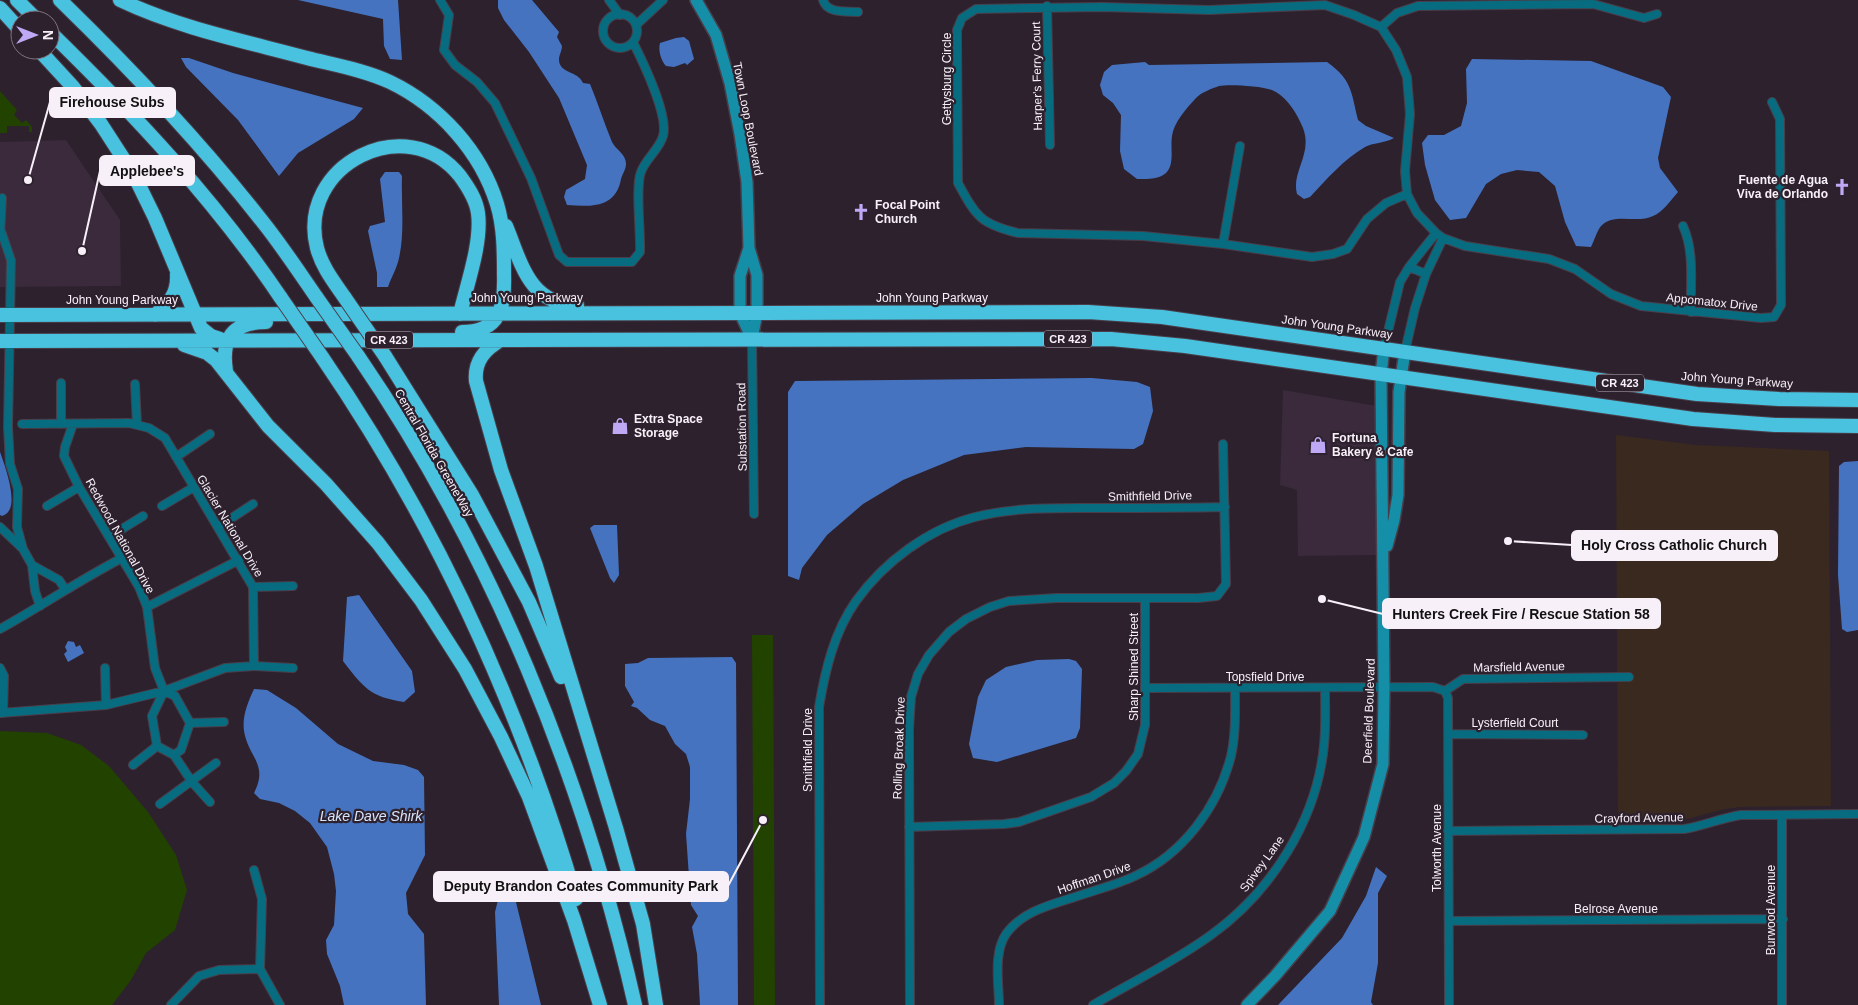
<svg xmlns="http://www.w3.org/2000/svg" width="1858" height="1005" font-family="Helvetica,sans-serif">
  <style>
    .built { fill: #3a2a3b }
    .education { fill: #39291e }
    .green { fill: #224200 }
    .water { fill: #4673bf }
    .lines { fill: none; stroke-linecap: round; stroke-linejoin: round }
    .street-casing { stroke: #493e4a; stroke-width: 10 }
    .secondary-casing { stroke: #493e4a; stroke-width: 14 }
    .highway-casing { stroke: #493e4a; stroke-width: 16 }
    .street { stroke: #076c7f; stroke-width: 8 }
    .secondary { stroke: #158fa8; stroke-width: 11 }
    .highway { stroke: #48c2df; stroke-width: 14 }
    .highway-bridge-casing { stroke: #493e4a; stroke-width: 16; stroke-linecap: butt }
    .highway-bridge { stroke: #48c2df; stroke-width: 14 }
    .labels { text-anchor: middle; stroke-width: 4.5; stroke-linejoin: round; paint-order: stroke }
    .shield { fill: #2d212e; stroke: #bbb2bb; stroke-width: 1 }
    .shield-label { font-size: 11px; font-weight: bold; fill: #f8f0f8 }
    .street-label { font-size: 12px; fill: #f8f0f8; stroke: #2d212e }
    .poi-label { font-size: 12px; font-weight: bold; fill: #f8f0f8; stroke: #2d212e; text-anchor: start }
    .water-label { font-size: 14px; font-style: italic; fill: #d8e5fa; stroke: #2d212e }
    .leader { fill: none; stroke: #f8f0f8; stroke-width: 2 }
    .callout-dot { fill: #f8f0f8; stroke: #2d212e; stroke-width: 2 }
    .callout { fill: #f8f0f8; stroke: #f8f0f8; stroke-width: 2 }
    .callout-label { font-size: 14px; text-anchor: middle; font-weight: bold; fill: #111 }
  </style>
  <rect width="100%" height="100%" fill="#2d212e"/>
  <!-- built -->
  <path class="built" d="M66,140L120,220L121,286L0,287V142Z
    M1283,390L1377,406L1378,555L1298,556L1297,490L1280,485Z"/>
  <!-- education -->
  <path class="education" d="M1616,435L1697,445L1829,451L1831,806L1741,807L1725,809L1684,820L1618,822Z"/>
  <!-- green -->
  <path class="green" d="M0,91L17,110L14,115L22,123L26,120L32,127V132H29V126H7V133H0Z
    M752,635H773L775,1005H754Z
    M0,731L47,733L81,745L109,766L148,812L176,855L187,890L175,930L146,953L131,980L112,1005H0Z"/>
  <!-- water -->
  <path class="water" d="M298,0H398L402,60L390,59L384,46L383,19Z
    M498,0H532L559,32L557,37L562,46C562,50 560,53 559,58C558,74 578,70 583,83L590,84C598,103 604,123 612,142C616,150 626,154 626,164C626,169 622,175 621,179C616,208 591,207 567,205L564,197L566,190L585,179L587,165L559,98L529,52L504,20L498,8Z
    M684,37L689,41L694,59L687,65L685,63L674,67L666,66C661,60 658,51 660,43L676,38Z
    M181,58H189L233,73L363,108L354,119L298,153L279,176L238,120L186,67Z
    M1472,59L1591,61L1663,87L1671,97L1658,158L1660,168L1678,192C1671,200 1663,212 1653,216C1637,224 1614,212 1601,226C1597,231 1594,241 1591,247L1576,246L1565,222L1555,186L1539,172L1517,170L1501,174L1486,184L1466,218L1450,220L1435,200L1425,165L1422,143L1428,135H1444L1461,126L1467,103L1466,69Z
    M1145,62L1149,65L1327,62C1352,80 1351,91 1358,120L1366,126L1394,138C1385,143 1372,143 1365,147C1344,159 1326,180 1310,197L1304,199L1297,194C1291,172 1313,154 1303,128C1297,114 1289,100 1276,92C1268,86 1229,84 1219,86C1213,88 1200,93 1196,98C1186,109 1174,122 1172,136C1170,148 1175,164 1166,173C1158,180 1146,179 1137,179L1124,169L1120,151L1121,115L1113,103L1103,95L1100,85L1104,72L1112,65Z
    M385,172H399L402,176C401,203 405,232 399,258C397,268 391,278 388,287H377V273L368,231L370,226L385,222L380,179Z
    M1092,378L1137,382L1150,387L1153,411L1143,444L1134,449L1026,447L964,455L903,480L863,504L827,535L802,568L799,580L788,576V392L795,381Z
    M0,452C5,466 22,511 2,516L0,515Z
    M1858,461V630L1847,632L1842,629L1838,575L1839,466L1844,462Z
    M594,525H617L619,575L614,583L610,578L590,528Z
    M359,595L412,671L415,692L404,702C370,697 363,687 343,661L347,597Z
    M68,641L74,642L76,647L80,645L84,653L68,662L64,654L67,651L65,647Z
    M732,657L736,663L738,1005H700L697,954L692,927L698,916L691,905L686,834L690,799V767L686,754L675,744L665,726L650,720L637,708L631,706L634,702L625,686V664L638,663L648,658Z
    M1069,659L1076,661L1082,669L1080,728L1076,738L997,762L973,758L969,744L978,697L986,680L1006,667L1037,660Z
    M254,689L267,690L296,708L338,744L373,761L404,765L418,770L424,777L425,855L406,893L408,914L424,934L426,1005H344L340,986L327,954L326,940L334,925L336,891L334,874L327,847L310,823L295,811L279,803L260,799L254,793C269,764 248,757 244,731C242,716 248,702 254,689Z
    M1376,867L1387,876L1378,893V963L1371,1002L1373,1005H1278L1342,938L1366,896Z
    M515,898L541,1005H499L495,912L498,900Z"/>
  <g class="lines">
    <!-- street casing -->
    <g class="street-casing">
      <path id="street" d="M440,0L449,15L444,50L455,65L477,82L495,103L531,178L559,255L567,262H632L640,252C641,234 635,186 641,172C645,160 660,148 663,136C669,116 643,62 633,42
        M609,0L620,15
        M823,0C827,14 846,11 858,12
        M1047,6L1050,145
        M603 31a17 17 0 1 1 34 0a17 17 0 1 1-34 0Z
        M636,25L663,0
        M1381,27L1397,13L1418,6L1593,4L1644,18L1657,14
        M1407,194L1386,203L1367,219L1347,249L1333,254L1312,257L1223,244L1143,236L1018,233C980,224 976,216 958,183L957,30L962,18L976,9L1102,7L1209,10L1325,5L1354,15L1381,27L1396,50L1407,77L1410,114L1405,171L1407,194L1417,213L1436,233L1443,238L1465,246L1549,259L1575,269L1611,294L1641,306L1761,318L1774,317L1781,305L1780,119L1772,102
        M1683,226C1695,252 1690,284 1691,312
        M1,231L11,260L8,427L10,464L18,489L17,527L23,549L32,565L35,591L40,606
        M0,236L2,198
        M1223,244L1240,146
        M1409,267L1426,274
        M752,339L754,514
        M1384,348L1400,282L1409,267L1436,233
        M1405,351L1415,308L1426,274L1443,238
        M135,384L137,425
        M61,424V383
        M73,424L65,447L64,456L79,487L139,587L147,607L155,668L164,691L152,716L157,746L174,755L181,750L190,723L175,696L164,691
        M176,457L210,434
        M47,506L79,487
        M162,506L194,487
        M0,527L22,548
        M218,527L253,504
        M109,537L143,516
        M32,565L59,580L65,589
        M253,587L293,586
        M147,607L239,560
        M0,629C41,606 80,580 122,558
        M254,666L293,668
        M0,668L4,676L3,713
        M105,668L106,705
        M1146,688L1433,687L1445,691
        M1445,691L1448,698L1449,1005
        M1445,691L1463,679L1629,677
        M0,713L106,705L164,691L225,668L254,666L253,587L165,438L149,428L129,423L22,424
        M190,723L224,722
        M1448,734L1583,735
        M174,755L192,782L210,802
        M133,765L157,746
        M160,804L216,763
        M1782,815V1005
        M909,827L1004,824L1019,822L1091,797L1114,783L1126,771L1138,754L1145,725V598
        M1448,831L1684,829C1703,826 1721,818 1741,815L1858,814
        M254,870L262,899L260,969L280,1005
        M1449,921L1783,919
        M171,1005L199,976L219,970L260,969
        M820,1005L819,707C825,671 834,632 856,601C884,562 928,529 975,517C1014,507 1055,508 1096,508C1139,508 1182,508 1225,507
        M910,1005L909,729L911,697L918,674L929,655L949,632L966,619L990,607L1009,601L1057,598H1198L1217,596L1226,584L1223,444
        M999,1005C999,984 993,953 1006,934C1023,910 1054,904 1081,895C1099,889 1118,884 1135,876C1183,854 1218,807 1231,756C1236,734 1235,711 1235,688
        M1093,1005C1132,982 1174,962 1211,935C1271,892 1317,820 1324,745C1326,726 1325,707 1325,688"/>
    </g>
    <!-- secondary casing -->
    <g class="secondary-casing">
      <path id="secondary" d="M696,0L716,35L730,83L740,134L747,182L749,248L757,275V313L752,339
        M749,248L740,276V313L752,339
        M1387,546L1394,520L1398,495L1399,392L1405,351
        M1247,1005L1275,976L1330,911L1364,837L1383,764L1384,687L1381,375L1384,348"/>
    </g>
    <!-- highway casing -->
    <g class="highway-casing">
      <path id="highway" d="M17,0L37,20
        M60,0C132,70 200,142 262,221C282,246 299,272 317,298
        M120,0C179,28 244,41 307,58C335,65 364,70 390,82C440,106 481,152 497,204C504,227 504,252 504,275C505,307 500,332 462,332
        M0,8L20,30
        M50,32C134,114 215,200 281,298
        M39,50L73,87L101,124L134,175L155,218L201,328L211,336L220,339
        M506,226C521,262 529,305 577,305
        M345,298C334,282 322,267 317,248C296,165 407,109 460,176C468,187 476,199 478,213C482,243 467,284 460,314
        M0,315L1088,312L1162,317L1697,394L1779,399L1858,400
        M155,315C170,303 178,293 177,274
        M501,340C485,349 474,361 476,381L501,470L536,566L616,828L643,924L656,1005
        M0,341L1111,339L1185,346L1693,419L1775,425L1858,426
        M184,345L207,353L216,360L268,426L326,484L378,543L421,600L465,669L501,737L529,797L574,920L600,1005
        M358,356C491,550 583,776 635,1005
        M385,356L472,495L529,602L561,677
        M322,357C435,522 520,707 576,899
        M226,371C221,339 232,322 266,322"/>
    </g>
    <!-- street -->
    <use href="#street" class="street"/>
    <!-- secondary -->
    <use href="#secondary" class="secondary"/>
    <!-- highway -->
    <use href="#highway" class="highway"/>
    <!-- highway-bridge casing -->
    <g class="highway-bridge-casing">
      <path id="highway-bridge" d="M281,298L322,357
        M317,298L358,356
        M345,298L385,356"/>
    </g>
    <!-- highway-bridge -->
    <use href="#highway-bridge" class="highway-bridge"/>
  </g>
  <!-- icons -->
  <defs>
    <g id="church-bare" transform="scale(1.35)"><path d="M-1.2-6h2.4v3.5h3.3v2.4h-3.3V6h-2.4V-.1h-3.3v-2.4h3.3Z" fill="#bfa9f4" stroke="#2d212e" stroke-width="2.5" paint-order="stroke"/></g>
    <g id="shop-bare" transform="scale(1.35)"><path d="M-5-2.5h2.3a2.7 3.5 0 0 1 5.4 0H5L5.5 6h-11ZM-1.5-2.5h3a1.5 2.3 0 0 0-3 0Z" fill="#bfa9f4" stroke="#2d212e" stroke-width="2.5" paint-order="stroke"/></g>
  </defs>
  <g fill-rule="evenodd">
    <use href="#church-bare" x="1842" y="187"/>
    <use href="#church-bare" x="861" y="212"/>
    <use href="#shop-bare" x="620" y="426"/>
    <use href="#shop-bare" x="1318" y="445"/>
  </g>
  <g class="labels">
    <!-- shield labels -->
    <g class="shield">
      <rect x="1044" y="330.5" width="48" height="17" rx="4"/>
      <rect x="365" y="331.5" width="48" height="17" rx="4"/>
      <rect x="1596" y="374.5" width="48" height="17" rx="4"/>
    </g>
    <g class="shield-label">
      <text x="1068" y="343">CR 423</text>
      <text x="389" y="344">CR 423</text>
      <text x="1620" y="387">CR 423</text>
    </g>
    <!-- street labels -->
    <g class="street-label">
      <text transform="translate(1037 76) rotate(-91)" y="4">Harper's Ferry Court</text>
      <text transform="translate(947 79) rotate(-90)" y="4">Gettysburg Circle</text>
      <text transform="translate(748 119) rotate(79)" y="4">Town Loop Boulevard</text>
      <text x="527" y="302">John Young Parkway</text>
      <text x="932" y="302">John Young Parkway</text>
      <text x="122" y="304">John Young Parkway</text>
      <text transform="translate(1712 302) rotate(6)" y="4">Appomatox Drive</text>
      <text transform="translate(1337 327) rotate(8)" y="4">John Young Parkway</text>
      <text transform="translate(1737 380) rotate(4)" y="4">John Young Parkway</text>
      <text transform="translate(742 427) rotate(-91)" y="4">Substation Road</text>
      <text transform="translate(434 453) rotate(60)" y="4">Central Florida GreeneWay</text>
      <text transform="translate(1150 496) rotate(-1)" y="4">Smithfield Drive</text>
      <text transform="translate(230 526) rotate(59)" y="4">Glacier National Drive</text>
      <text transform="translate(120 536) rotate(61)" y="4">Redwood National Drive</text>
      <text transform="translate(1134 667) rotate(-90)" y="4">Sharp Shined Street</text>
      <text transform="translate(1519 667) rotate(-1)" y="4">Marsfield Avenue</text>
      <text x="1265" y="681">Topsfield Drive</text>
      <text transform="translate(1369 711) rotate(-88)" y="4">Deerfield Boulevard</text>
      <text x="1515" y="727">Lysterfield Court</text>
      <text transform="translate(899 748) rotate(-88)" y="4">Rolling Broak Drive</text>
      <text transform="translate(808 750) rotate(-90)" y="4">Smithfield Drive</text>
      <text transform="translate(1639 818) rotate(-1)" y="4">Crayford Avenue</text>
      <text transform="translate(1437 848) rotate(-90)" y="4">Tolworth Avenue</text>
      <text transform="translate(1262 864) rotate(-54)" y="4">Spivey Lane</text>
      <text transform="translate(1094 878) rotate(-19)" y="4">Hoffman Drive</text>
      <text x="1616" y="913">Belrose Avenue</text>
      <text transform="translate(1771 910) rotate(-90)" y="4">Burwood Avenue</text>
    </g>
    <!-- poi labels -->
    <g class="poi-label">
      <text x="1828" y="184" text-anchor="end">Fuente de Agua<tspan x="1828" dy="14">Viva de Orlando</tspan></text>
      <text x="875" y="209">Focal Point<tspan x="875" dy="14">Church</tspan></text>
      <text x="634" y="423">Extra Space<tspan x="634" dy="14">Storage</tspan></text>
      <text x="1332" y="442">Fortuna<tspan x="1332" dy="14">Bakery &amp; Cafe</tspan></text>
    </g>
    <!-- water labels -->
    <g class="water-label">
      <text x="371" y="821">Lake Dave Shirk</text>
    </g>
  </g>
  <!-- callouts -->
  <path class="leader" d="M28 180L50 102M82 251L100 171M1508 541L1572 545M1322 599L1383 614M763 820L728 886"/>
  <g class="callout-dot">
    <circle cx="28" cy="180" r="5"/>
    <circle cx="82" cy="251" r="5"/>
    <circle cx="1508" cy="541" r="5"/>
    <circle cx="1322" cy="599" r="5"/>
    <circle cx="763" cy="820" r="5"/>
  </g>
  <g class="callout">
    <rect x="50" y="88" width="125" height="29" rx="5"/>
    <rect x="100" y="156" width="94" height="29" rx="5"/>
    <rect x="1572" y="531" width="205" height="29" rx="5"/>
    <rect x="1383" y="599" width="277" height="29" rx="5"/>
    <rect x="434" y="872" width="294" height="29" rx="5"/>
  </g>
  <g class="callout-label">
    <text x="112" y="107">Firehouse Subs</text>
    <text x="147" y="176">Applebee's</text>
    <text x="1674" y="550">Holy Cross Catholic Church</text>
    <text x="1521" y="619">Hunters Creek Fire / Rescue Station 58</text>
    <text x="581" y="891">Deputy Brandon Coates Community Park</text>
  </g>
  <!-- north arrow -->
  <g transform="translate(35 35) rotate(90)"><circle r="24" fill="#2d212e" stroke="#7e747f"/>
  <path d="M0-4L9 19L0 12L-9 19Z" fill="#bfa9f4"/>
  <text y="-8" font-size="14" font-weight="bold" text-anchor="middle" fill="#f8f0f8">N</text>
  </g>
</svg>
